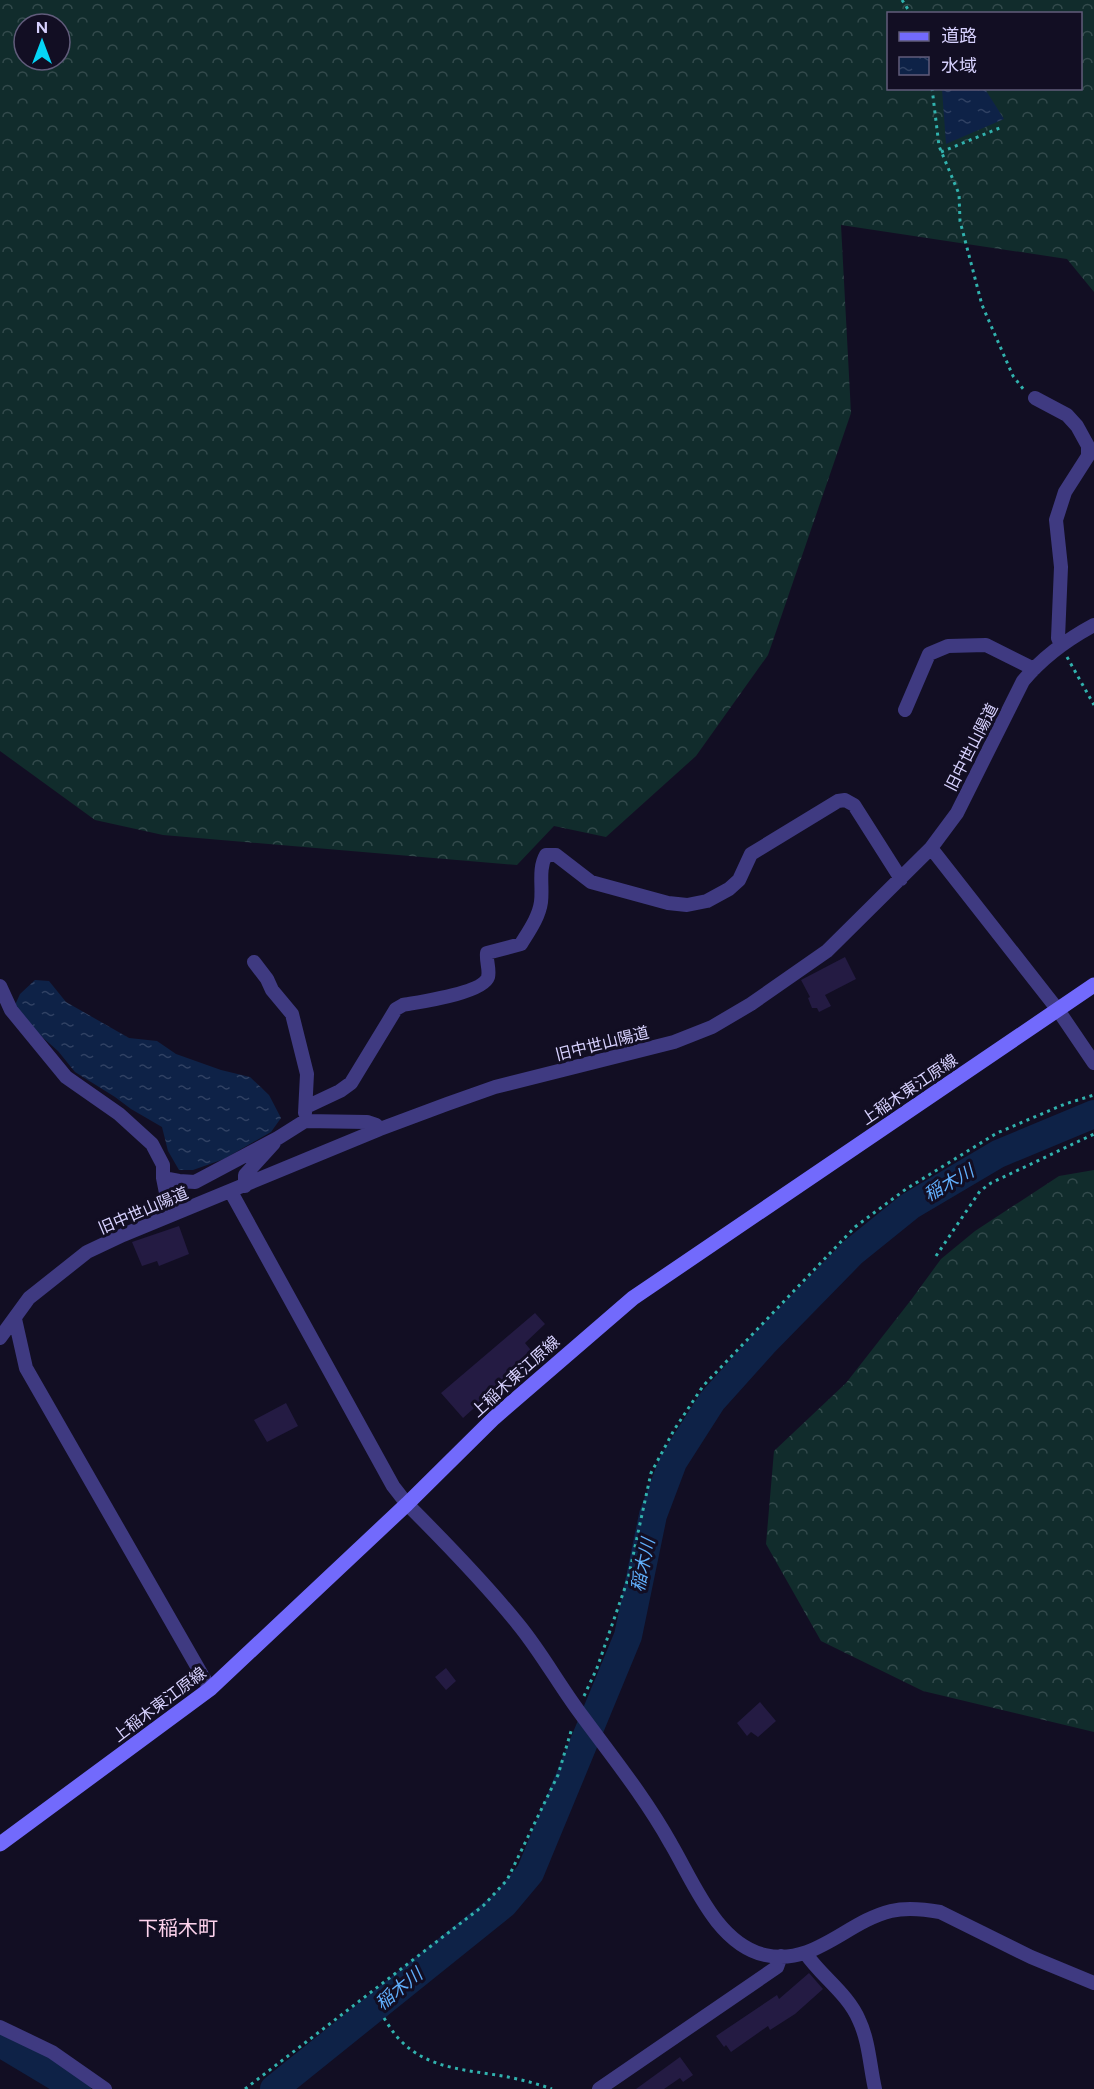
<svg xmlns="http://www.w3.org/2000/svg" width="1094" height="2089" font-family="Figtree,'Noto Sans JP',sans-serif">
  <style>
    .forest { fill: url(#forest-crowns); fill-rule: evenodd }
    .water { fill: url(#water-ripples) }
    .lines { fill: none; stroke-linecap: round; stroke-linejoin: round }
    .river { stroke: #0e2247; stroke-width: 28 }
    .building { fill: #241b43 }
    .path { stroke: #31b2ae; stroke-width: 3; stroke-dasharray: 3 4.5; stroke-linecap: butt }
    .street { stroke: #3f3a81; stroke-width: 14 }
    .secondary { stroke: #726afc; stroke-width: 15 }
    .labels { text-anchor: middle; stroke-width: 6; stroke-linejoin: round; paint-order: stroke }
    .street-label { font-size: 16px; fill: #d7d1fe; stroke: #120e23 }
    .water-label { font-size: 18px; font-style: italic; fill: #61affc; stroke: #120e23 }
    .quarter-label { font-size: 20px; fill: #fed3ed; stroke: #120e23 }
  </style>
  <defs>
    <pattern id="forest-crowns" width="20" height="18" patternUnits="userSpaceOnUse" patternTransform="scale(1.5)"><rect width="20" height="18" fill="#112c2c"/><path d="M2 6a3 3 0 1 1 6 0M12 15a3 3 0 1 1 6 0" fill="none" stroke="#334a4c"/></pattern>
    <pattern id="water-ripples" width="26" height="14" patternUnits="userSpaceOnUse" patternTransform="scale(1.5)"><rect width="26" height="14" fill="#0e2247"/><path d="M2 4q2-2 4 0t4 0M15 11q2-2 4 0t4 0" fill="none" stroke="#304163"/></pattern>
  </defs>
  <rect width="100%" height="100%" fill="#120e23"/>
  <!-- forest -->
  <path class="forest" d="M0,0H1094V292L1067,259L841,225L851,413L768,655L696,756L606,837L554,826L517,865L163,835L95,820L0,751ZM888,14H1080V88H888ZM24,24H60V60H24Z
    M1094,1170V1732L923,1691L821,1641L766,1544L774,1451L846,1383L911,1300L941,1259L975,1231L1059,1176Z"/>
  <!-- water -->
  <path class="water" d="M942,89H985L1004,119L946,144Z
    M35,980L49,981L66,1002L129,1038L157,1041L176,1054L221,1070L250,1077L269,1095L281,1118L271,1132L224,1159L193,1170H179L168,1151L162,1127L131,1109L115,1097L75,1072L58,1051L32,1028L15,1005L20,994Z"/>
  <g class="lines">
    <!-- river -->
    <path class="river" d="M0,2043L77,2089
      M274,2089L504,1904L530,1873L628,1636L653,1515L673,1462L712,1401L765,1342L853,1252L910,1206L998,1154L1094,1114"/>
  </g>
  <!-- building -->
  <path class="building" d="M845,957L856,979L825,995L831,1006L819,1012L817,1008H812L808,998L810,997L801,980Z
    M179,1226L189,1254L159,1266L157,1261L142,1266L132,1242Z
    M535,1313L545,1324L525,1343L534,1354L463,1418L441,1393Z
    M286,1403L298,1426L267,1442L254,1420Z
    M446,1668L456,1681L446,1690L435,1677Z
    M760,1702L776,1721L758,1737L751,1732L747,1736L737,1723Z
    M809,1973L823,1989L795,2014L770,2030L768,2026L731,2052L726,2045L724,2047L716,2036L777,1995L779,1999Z
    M680,2057L693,2075L683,2082L680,2078L664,2089H636Z"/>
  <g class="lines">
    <!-- path -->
    <path class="path" d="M902,0L911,14
      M932,88L939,146L959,194L960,221L982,305L1013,376L1024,390
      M941,152L1002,127
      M1067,657L1094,705
      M936,1256L980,1191L991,1183L1094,1134
      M584,1696L597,1668L628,1579L651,1473L674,1430L703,1386L855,1227L906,1189L997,1133L1065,1104L1094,1095
      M384,2018C389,2026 394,2034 401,2041C429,2070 471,2070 508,2077C523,2080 538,2084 552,2089
      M245,2089L483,1906L507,1880L558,1775L572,1728"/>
    <!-- street -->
    <path class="street" d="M1035,398L1067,415L1077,426L1088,446V456L1065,492L1056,520L1061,567L1058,638L1061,645
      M905,710L929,654L948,646L986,645L1034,669
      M931,848L1058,1010L1094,1063
      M254,962L267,979L272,990L292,1014L307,1074L305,1113
      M0,986L11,1010L66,1077L119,1114L152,1144L163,1165V1178L166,1193L180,1211
      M306,1107L340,1091L351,1083L396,1009L403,1005C419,1002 483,993 488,977C490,970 486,961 487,953L521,944C529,931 539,917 541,902C543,886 538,869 546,855H556L591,882L668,903L687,905L707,901L729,889L739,880L751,854L838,801L845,800L854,805L901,879
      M163,1178L179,1181L195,1182L278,1138L305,1121L367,1122L376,1125L380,1129
      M245,1186V1175L274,1143
      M231,1192L393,1486L407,1504C444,1541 485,1583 518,1624C542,1653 560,1687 583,1717C614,1759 646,1799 671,1844C694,1883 717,1944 765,1955C815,1966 846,1922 891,1911C907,1907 924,1909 940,1912L1031,1957L1094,1983
      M15,1319L26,1368L210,1689
      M0,1338L29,1298L87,1252L123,1235L380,1129L447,1104L495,1087L674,1042L712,1027L751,1004L827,951L931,848L957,813L1023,681C1043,657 1066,640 1094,625
      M806,1954C822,1977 848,1994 859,2020C869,2041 870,2067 875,2089
      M0,2027L52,2052L105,2089
      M599,2089L777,1967L781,1956"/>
    <!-- secondary -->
    <path class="secondary" d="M0,1844L210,1689L407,1504L494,1418L633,1298L1094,985"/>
  </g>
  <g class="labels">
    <!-- street labels -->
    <g class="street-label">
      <text transform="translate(971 747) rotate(-63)" y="6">旧中世山陽道</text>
      <text transform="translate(602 1043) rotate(-14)" y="6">旧中世山陽道</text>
      <text transform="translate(909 1089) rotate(-34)" y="6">上稲木東江原線</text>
      <text transform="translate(143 1210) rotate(-23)" y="6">旧中世山陽道</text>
      <text transform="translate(515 1376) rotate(-42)" y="6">上稲木東江原線</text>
      <text transform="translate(159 1704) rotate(-37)" y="6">上稲木東江原線</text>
    </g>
    <!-- water labels -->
    <g class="water-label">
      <text transform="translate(949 1183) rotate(-30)" y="6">稲木川</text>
      <text transform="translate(643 1565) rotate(-78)" y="6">稲木川</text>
      <text transform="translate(399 1989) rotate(-39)" y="6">稲木川</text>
    </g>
    <!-- quarter labels -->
    <g class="quarter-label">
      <text x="178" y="1935">下稲木町</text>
    </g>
  </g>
  <!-- legend -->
  <rect x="887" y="12" width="195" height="78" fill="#120e23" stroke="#615c7b" stroke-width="1.5"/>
  <rect x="899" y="32" width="30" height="9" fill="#726afc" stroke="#615c7b" stroke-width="1.5"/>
  <text x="941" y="42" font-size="18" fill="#d7d1fe">道路</text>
  <rect x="899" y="57" width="30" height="18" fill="url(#water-ripples)" stroke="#615c7b" stroke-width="1.5"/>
  <text x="941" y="72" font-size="18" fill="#d7d1fe">水域</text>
  <!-- north arrow -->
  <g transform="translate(42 42)"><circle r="28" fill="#120e23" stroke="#615c7b" stroke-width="1.5"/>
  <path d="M0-4.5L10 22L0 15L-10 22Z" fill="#05d5f6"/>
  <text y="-9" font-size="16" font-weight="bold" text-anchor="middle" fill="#d7d1fe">N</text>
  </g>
</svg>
